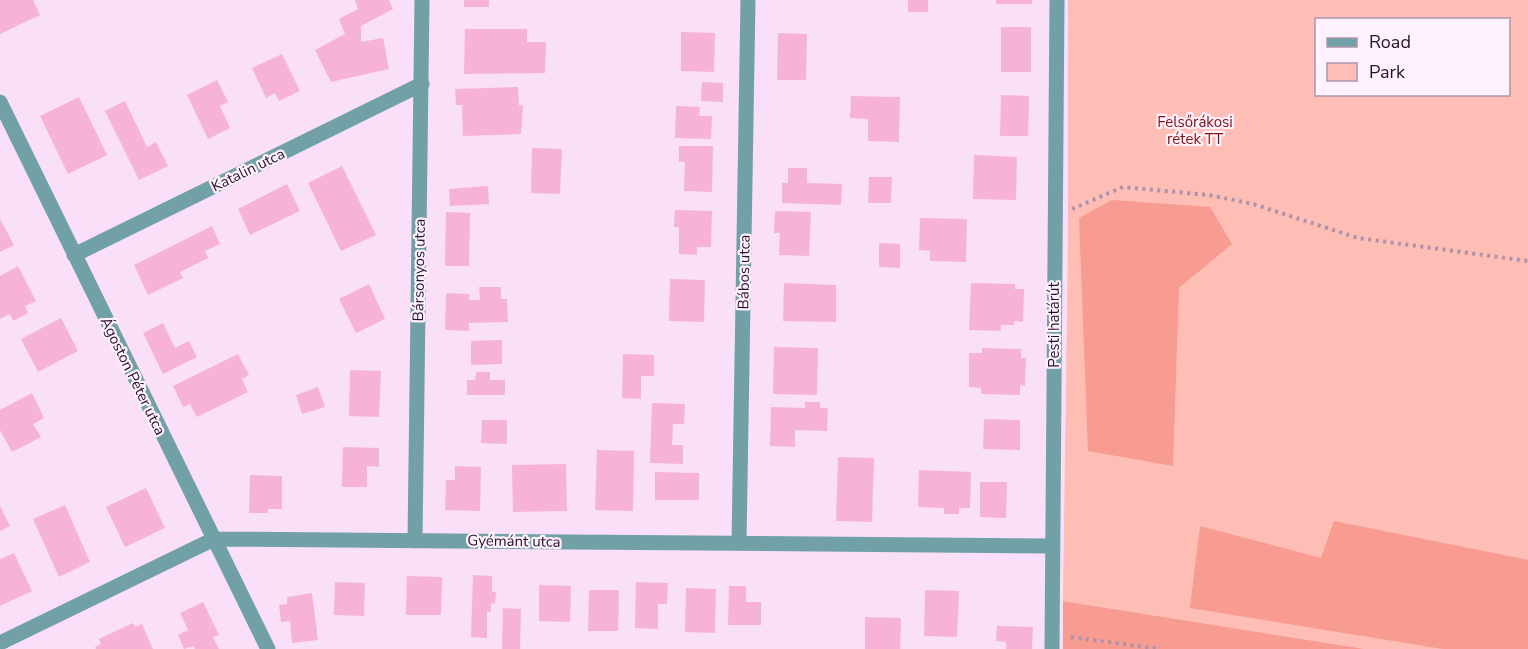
<svg xmlns="http://www.w3.org/2000/svg" width="1528" height="649" font-family="'Nunito Sans',sans-serif">
  <style>
    .green { fill: #febdb5; fill-rule: evenodd }
    .forest { fill: #f89b91 }
    .building { fill: #f7b3d6 }
    .lines { fill: none; stroke-linecap: round; stroke-linejoin: round }
    .path { stroke: #ac93ab; stroke-width: 4; stroke-dasharray: 3 4.5; stroke-linecap: butt }
    .minor { stroke: #72a0a7; stroke-width: 15 }
    .labels { text-anchor: middle; stroke-width: 4.5; stroke-linejoin: round; paint-order: stroke }
    .park-label { font-size: 15px; fill: #7f1113; stroke: #fef1fe }
    .street-label { font-size: 15px; fill: #291229; stroke: #fef1fe }
  </style>
  <rect width="100%" height="100%" fill="#f9dff8"/>
  <!-- green -->
  <path class="green" d="M1068,0H1528V649H1365L1063,601L1068,241ZM1316,20H1508V94H1316Z"/>
  <!-- forest -->
  <path class="forest" d="M1112,200L1210,207L1232,244L1179,288L1173,466L1088,451L1079,218Z
    M1334,521L1528,560V649H1443L1190,608L1200,526L1321,558Z
    M1063,601L1365,649H1063Z"/>
  <!-- building -->
  <path class="building" d="M0,0H33L40,15L0,34Z
    M355,0H389L393,9L361,26V42L383,38L389,69L331,82L315,50L345,34L339,19L358,9Z
    M464,0H489V7H464Z
    M908,0H928V12H908Z
    M996,0H1032V4H996Z
    M1001,27H1031V72H1001Z
    M465,29H527V42H546L545,73L464,74Z
    M681,32L715,33L714,72L681,71Z
    M778,33L807,34L806,80H777Z
    M282,54L300,91L279,101L275,93L266,98L252,68Z
    M217,80L228,102L220,106L230,128L208,139L187,95Z
    M702,82L723,83V102L701,101Z
    M518,87L519,105L523,106L521,134L463,136L462,105H456L455,89Z
    M1001,95L1029,96L1028,136H1000Z
    M851,96L900,97L899,142L868,141V119L850,118Z
    M79,97L107,155L68,174L40,116Z
    M125,101L147,147L156,142L168,166L139,180L105,111Z
    M676,106L700,107L699,116H712L711,139L675,138Z
    M679,146H713L712,192L684,191L685,162H679Z
    M532,148L562,149L560,194L531,193Z
    M974,155L1017,157L1016,200L973,199Z
    M342,166L376,235L341,251L308,183Z
    M788,168H807V183L842,184L841,205L782,203V183H788Z
    M869,177H892L891,203H868Z
    M287,184L300,211L250,235L238,209Z
    M488,186L489,204L450,206L449,189Z
    M675,210L712,211L711,247H697V255L679,254V227H674Z
    M775,211L811,212L809,256L779,255L780,233H774Z
    M446,212L470,213L469,266H445Z
    M920,218L967,219L966,262L930,261V251L919,250Z
    M0,219L14,245L0,252Z
    M212,226L220,244L205,251L208,258L180,272L183,278L148,295L134,265Z
    M879,243L900,244V268L879,267Z
    M18,266L36,301L25,306L28,313L13,321L10,314L0,319V276Z
    M670,279L705,280L704,322L669,321Z
    M784,283L836,285V322L783,321Z
    M971,283L1015,284V289H1024L1023,322L1014,321V325H1001V331L969,330Z
    M369,284L385,319L356,333L339,299Z
    M479,287H501V299H507L508,322L469,323V331L445,330L446,293L470,294L469,300H480Z
    M61,318L78,351L38,372L21,339Z
    M163,323L175,348L189,341L197,357L163,374L143,333Z
    M502,340V364L471,365V341Z
    M774,347L818,348L817,395L773,394Z
    M982,348L1021,349V358H1026L1025,386L1020,385V395L981,394V388L969,387V353H982Z
    M238,354L249,375L242,379L248,392L197,417L190,404L183,407L173,386Z
    M623,354L654,355V376H641V399L622,398Z
    M350,370L381,371L379,417L349,416Z
    M476,372H490V380H505V395H467V380H475Z
    M318,387L325,407L302,414L296,395Z
    M32,393L44,418L33,424L41,437L12,452L0,430V410Z
    M805,402H820V408H828L827,431L795,430V447L770,446L771,407L805,408Z
    M652,403L685,404L684,424H673L672,445H683V464L650,463Z
    M984,419L1020,420V450L983,449Z
    M482,420H507V444L481,443Z
    M343,447L379,448V467L367,466V487H342Z
    M597,450L634,451L633,511L595,510Z
    M838,457L874,458L872,522L836,521Z
    M566,464L567,511L513,512L512,465Z
    M455,466L481,467L480,511L445,510L446,480H455Z
    M919,470L971,472L970,508H959V514H944V508L918,507Z
    M655,472L699,473V500H655Z
    M250,475L282,476V509H268V513H249Z
    M980,482H1007L1006,518L980,517Z
    M146,488L165,528L125,547L106,507Z
    M65,505L90,562L59,577L33,519Z
    M0,506L10,526L0,531Z
    M14,553L32,591L0,606V559Z
    M473,575L492,576V592H496L495,604L491,603V612H487V638L471,637Z
    M407,576L442,577L441,615H406Z
    M335,582L365,583L364,616L334,615Z
    M636,582L668,583L667,604H658V629L635,628Z
    M539,585L571,586L570,622L539,621Z
    M729,586H746V602H761V625H728Z
    M686,588L716,589L715,633L685,632Z
    M589,590H619L618,631H588Z
    M925,590L959,591L957,637L924,636Z
    M312,593L318,640L292,643L290,621L281,622L279,605L287,604V597Z
    M203,602L219,635L213,637L219,649H195L194,646L184,649L178,635L188,630L180,613Z
    M503,608L521,609L520,649H502Z
    M865,617L901,618L900,649H865Z
    M133,623L135,627L142,624L153,649H96L95,647L101,644L99,639Z
    M997,626L1033,627L1032,649H1006V642L996,641Z"/>
  <g class="lines">
    <!-- path -->
    <path class="path" d="M1072,209L1123,187L1209,195L1253,204L1358,238L1528,261
      M1071,637L1160,649"/>
    <!-- minor -->
    <path class="minor" d="M0,102L268,649
      M74,255L422,84
      M415,541L422,0
      M739,543L748,0
      M0,643L214,539L1053,546
      M1052,649L1057,0"/>
  </g>
  <g class="labels">
    <!-- park labels -->
    <g class="park-label">
      <text x="1195" y="127">Felsőrákosi<tspan x="1195" dy="17">rétek TT</tspan></text>
    </g>
    <!-- street labels -->
    <g class="street-label">
      <text transform="translate(248 170) rotate(-26)" y="5">Katalin utca</text>
      <text transform="translate(419 270) rotate(-89)" y="5">Bársonyos utca</text>
      <text transform="translate(744 272) rotate(-89)" y="5">Bábos utca</text>
      <text transform="translate(1054 325) rotate(-90)" y="5">Pesti határút</text>
      <text transform="translate(133 376) rotate(64)" y="5">Ágoston Péter utca</text>
      <text transform="translate(514 541) rotate(1)" y="5">Gyémánt utca</text>
    </g>
  </g>
  <!-- legend -->
  <rect x="1315" y="18" width="195" height="78" fill="#fef1fe" stroke="#a998a9" stroke-width="1.5"/>
  <rect x="1327" y="38" width="30" height="9" fill="#72a0a7" stroke="#a998a9" stroke-width="1.5"/>
  <text x="1369" y="48" font-size="18" fill="#291229">Road</text>
  <rect x="1327" y="63" width="30" height="18" fill="#febdb5" stroke="#a998a9" stroke-width="1.5"/>
  <text x="1369" y="78" font-size="18" fill="#291229">Park</text>
</svg>
